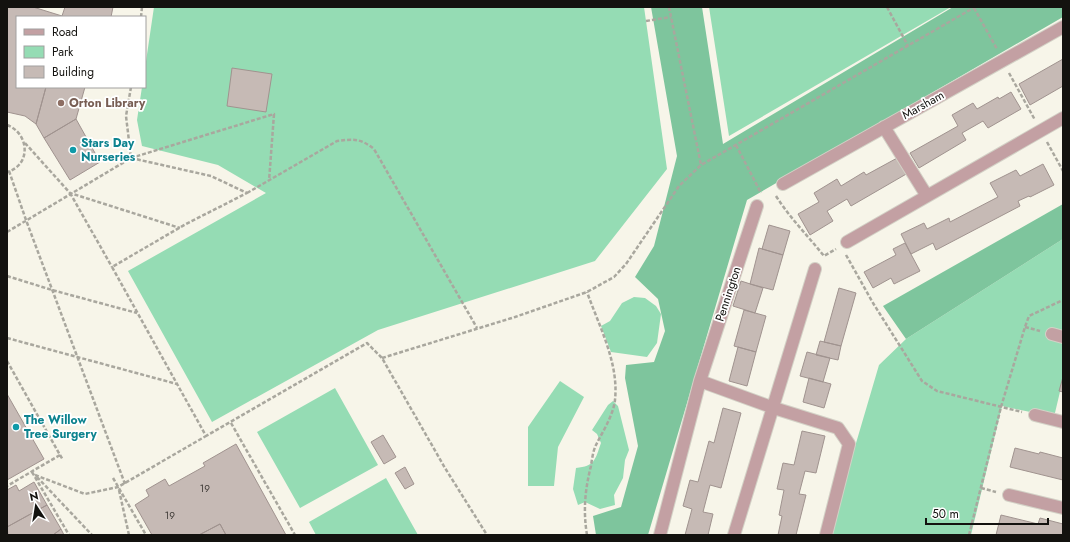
<svg xmlns="http://www.w3.org/2000/svg" width="1070" height="542" font-family="Jost,sans-serif">
  <style>
    .green { fill: #95dcb4 }
    .forest { fill: #7ec59d }
    .building { fill: #c6bab5; stroke: #a0938f }
    .lines { fill: none; stroke-linecap: round; stroke-linejoin: round }
    .minor-casing { stroke: #d3d1c6; stroke-width: 14 }
    .path { stroke: #a9a79e; stroke-width: 2.5; stroke-dasharray: 4 2; stroke-linecap: butt }
    .minor { stroke: #c3a0a3; stroke-width: 12 }
    .education-dot { fill: #8d6e63; stroke: #fff; stroke-width: 1.5 }
    .culture-dot { fill: #0f9aa8; stroke: #fff; stroke-width: 1.5 }
    .labels { text-anchor: middle; stroke-width: 3.5; stroke-linejoin: round; paint-order: stroke }
    .number-label { font-size: 10px; fill: #403c38 }
    .education-label { font-size: 12px; font-weight: bold; fill: #785e54; stroke: #fff; text-anchor: start }
    .street-label { font-size: 12px; fill: #13120f; stroke: #fff }
    .culture-label { font-size: 12px; font-weight: bold; fill: #0d838f; stroke: #fff; text-anchor: start }
  </style>
  <rect width="100%" height="100%" fill="#f7f5e9"/>
  <!-- green -->
  <path class="green" d="M154,7H644L667,169L595,261L378,330L212,422L128,271L266,193L218,165L142,146L137,120L142,87H145V68Z
    M709,7H951L729,136Z
    M1063,239V379L1054,417L1002,406L971,535H829L879,365L906,339Z
    M634,297L645,298L656,306L661,314L657,343L647,357L611,352L601,326L610,321L622,303Z
    M560,381L584,397L558,447L554,486H528V427Z
    M335,388L378,465L300,508L257,432Z
    M613,401L618,406L629,450L625,460L623,478L614,495L615,505L600,509L585,502L578,505L573,489L576,468C595,466 595,460 601,443L597,434L592,430L608,405Z
    M386,478L418,535H316L309,522Z"/>
  <!-- forest -->
  <path class="forest" d="M651,7H702L723,144L953,7H1063V17L747,200L648,535H596L593,516L621,507L638,446L625,378L626,365L654,362L665,331L658,299L635,277L654,246L677,156Z
    M1063,204V239L906,339L883,306Z"/>
  <!-- building -->
  <path class="building" d="M7,7H33L62,16L65,7H113L111,17H17V87H46L36,124L25,116L7,112Z
    M1063,59V86L1030,105L1019,84Z
    M232,68L272,74L266,112L227,106Z
    M46,87H85L76,119L44,138L36,124Z
    M1011,92L1021,109L988,128L983,121L962,133L966,140L919,168L910,153L958,126L952,115L973,103L977,109L998,97L999,99Z
    M76,119L100,162L70,180L44,138Z
    M899,157L908,173L851,206L847,199L827,211L833,221L810,235L798,214L819,202L814,193L837,179L841,186L864,172L866,175Z
    M1043,164L1054,185L1030,197L1029,196L1018,201L1020,206L936,250L933,243L911,254L901,234L924,223L927,229L949,218L950,222L998,197L990,183L1016,170L1020,176Z
    M769,225L790,231L783,255L762,249Z
    M905,243L920,271L894,284L891,278L873,288L864,272L896,255L893,249Z
    M759,248L783,255L773,290L750,284Z
    M741,281L763,288L755,313L733,306Z
    M839,288L856,293L841,346L824,342Z
    M744,310L766,316L756,352L734,346Z
    M820,341L841,346L838,360L816,355Z
    M738,347L756,352L747,386L729,381Z
    M807,352L830,358L823,382L800,376Z
    M1063,377V392L1059,391Z
    M809,378L831,384L824,408L803,402Z
    M7,394L44,459L7,480Z
    M723,408L741,413L721,488L710,485L703,512L713,514L708,535H685L692,509L683,506L690,480L698,482L709,441L714,443Z
    M802,431L825,436L816,473L805,471L799,494L806,495L796,535H778L782,516L779,515L784,490L777,489L783,463L794,465Z
    M383,435L396,457L384,464L371,442Z
    M236,444L286,535H226L220,524L199,535H152L135,505L149,496L146,490L165,479L169,486L205,466L203,463Z
    M1015,448L1039,454L1040,452L1063,458V480L1010,467Z
    M405,467L414,484L405,489L395,473Z
    M34,482L47,505L7,527V490L16,485L19,491Z
    M47,505L61,529L53,535H8L7,527Z
    M1001,515L1038,524L1040,518L1063,524V535H996Z
    M220,524L226,535H199Z
    M61,529L64,535H53Z"/>
  <g class="lines">
    <!-- minor casing -->
    <g class="minor-casing">
      <path id="minor" d="M884,127L927,196
        M783,184L1063,27
        M847,242L1063,118
        M1052,334L1063,337
        M700,381L774,408L838,428L849,444L826,535
        M1035,415L1063,422
        M1009,495L1063,508
        M660,535L700,381L757,206
        M734,535L815,269"/>
    </g>
    <!-- path -->
    <path class="path" d="M669,7L701,165
      M887,7L908,46
      M974,8L997,49
      M141,17L142,7
      M646,21L671,17
      M1009,73L1035,120
      M131,87L126,116L131,158
      M7,125C29,133 32,165 7,172
      M1047,142L1063,171
      M25,143L70,193L180,228
      M736,145L761,193
      M131,158L211,176L247,193L186,224L112,267L206,436L367,343L382,358L445,468L487,535
      M9,171L26,220L125,484
      M70,193L112,267
      M247,193L337,141C354,139 360,138 374,149L477,328
      M776,196C790,218 808,236 824,256L836,249
      M7,232L131,158L274,114L269,181
      M846,255L873,303L922,381L937,391L1022,412
      M7,276L52,290L137,313
      M1025,327L1040,331
      M7,338L177,384
      M382,358L515,317L587,292L614,277L626,264L679,186L701,165L975,7
      M7,361L60,455L7,486
      M231,423L295,535
      M60,455L63,460
      M32,472L69,535
      M35,475L85,494L118,487L206,436
      M37,477L92,535
      M113,478L146,535
      M981,488L996,492
      M119,490L129,535
      M587,535C583,511 585,489 591,466C592,459 593,451 596,445C603,431 613,416 615,400C619,363 599,326 587,292
      M969,535L1001,407L1025,327L1029,316L1063,300"/>
    <!-- minor -->
    <use href="#minor" class="minor"/>
  </g>
  <!-- markers -->
  <circle class="education-dot" cx="61" cy="103" r="4"/>
  <g class="culture-dot">
    <circle cx="73" cy="150" r="4"/>
    <circle cx="16" cy="427" r="4"/>
  </g>
  <g class="labels">
    <!-- number labels -->
    <g class="number-label">
      <text x="205" y="492">19</text>
      <text x="170" y="519">19</text>
    </g>
    <!-- education labels -->
    <g class="education-label">
      <text x="69" y="107">Orton Library</text>
    </g>
    <!-- street labels -->
    <g class="street-label">
      <text transform="translate(923 105) rotate(-29)" y="4">Marsham</text>
      <text transform="translate(728 294) rotate(-72)" y="4">Pennington</text>
    </g>
    <!-- culture labels -->
    <g class="culture-label">
      <text x="81" y="147">Stars Day<tspan x="81" dy="14">Nurseries</tspan></text>
      <text x="24" y="424">The Willow<tspan x="24" dy="14">Tree Surgery</tspan></text>
    </g>
  </g>
  <!-- border -->
  <rect width="1070" height="542" fill="none" stroke="#13120f" stroke-width="16"/>
  <!-- legend -->
  <rect x="16" y="16" width="130" height="72" fill="#ffffff" stroke="#a1a09f"/>
  <rect x="24" y="29" width="20" height="6" fill="#c3a0a3" stroke="#a1a09f"/>
  <text x="52" y="36" font-size="12" fill="#13120f">Road</text>
  <rect x="24" y="46" width="20" height="12" fill="#95dcb4" stroke="#a1a09f"/>
  <text x="52" y="56" font-size="12" fill="#13120f">Park</text>
  <rect x="24" y="66" width="20" height="12" fill="#c6bab5" stroke="#a1a09f"/>
  <text x="52" y="76" font-size="12" fill="#13120f">Building</text>
  <!-- north arrow -->
  <g transform="translate(36 506) rotate(348)" stroke="#ffffff" stroke-width="3" paint-order="stroke">
  <path d="M0-3L7 15L0 10L-7 15Z" fill="#13120f"/>
  <text y="-6" font-size="11" font-weight="bold" text-anchor="middle" fill="#13120f">N</text>
  </g>
  <!-- scale -->
  <path d="M926 518v6h122v-6" fill="none" stroke="#13120f" stroke-width="2"/>
  <text x="932" y="518" font-size="12" fill="#13120f" stroke="#ffffff" stroke-width="3" paint-order="stroke">50 m</text>
</svg>
